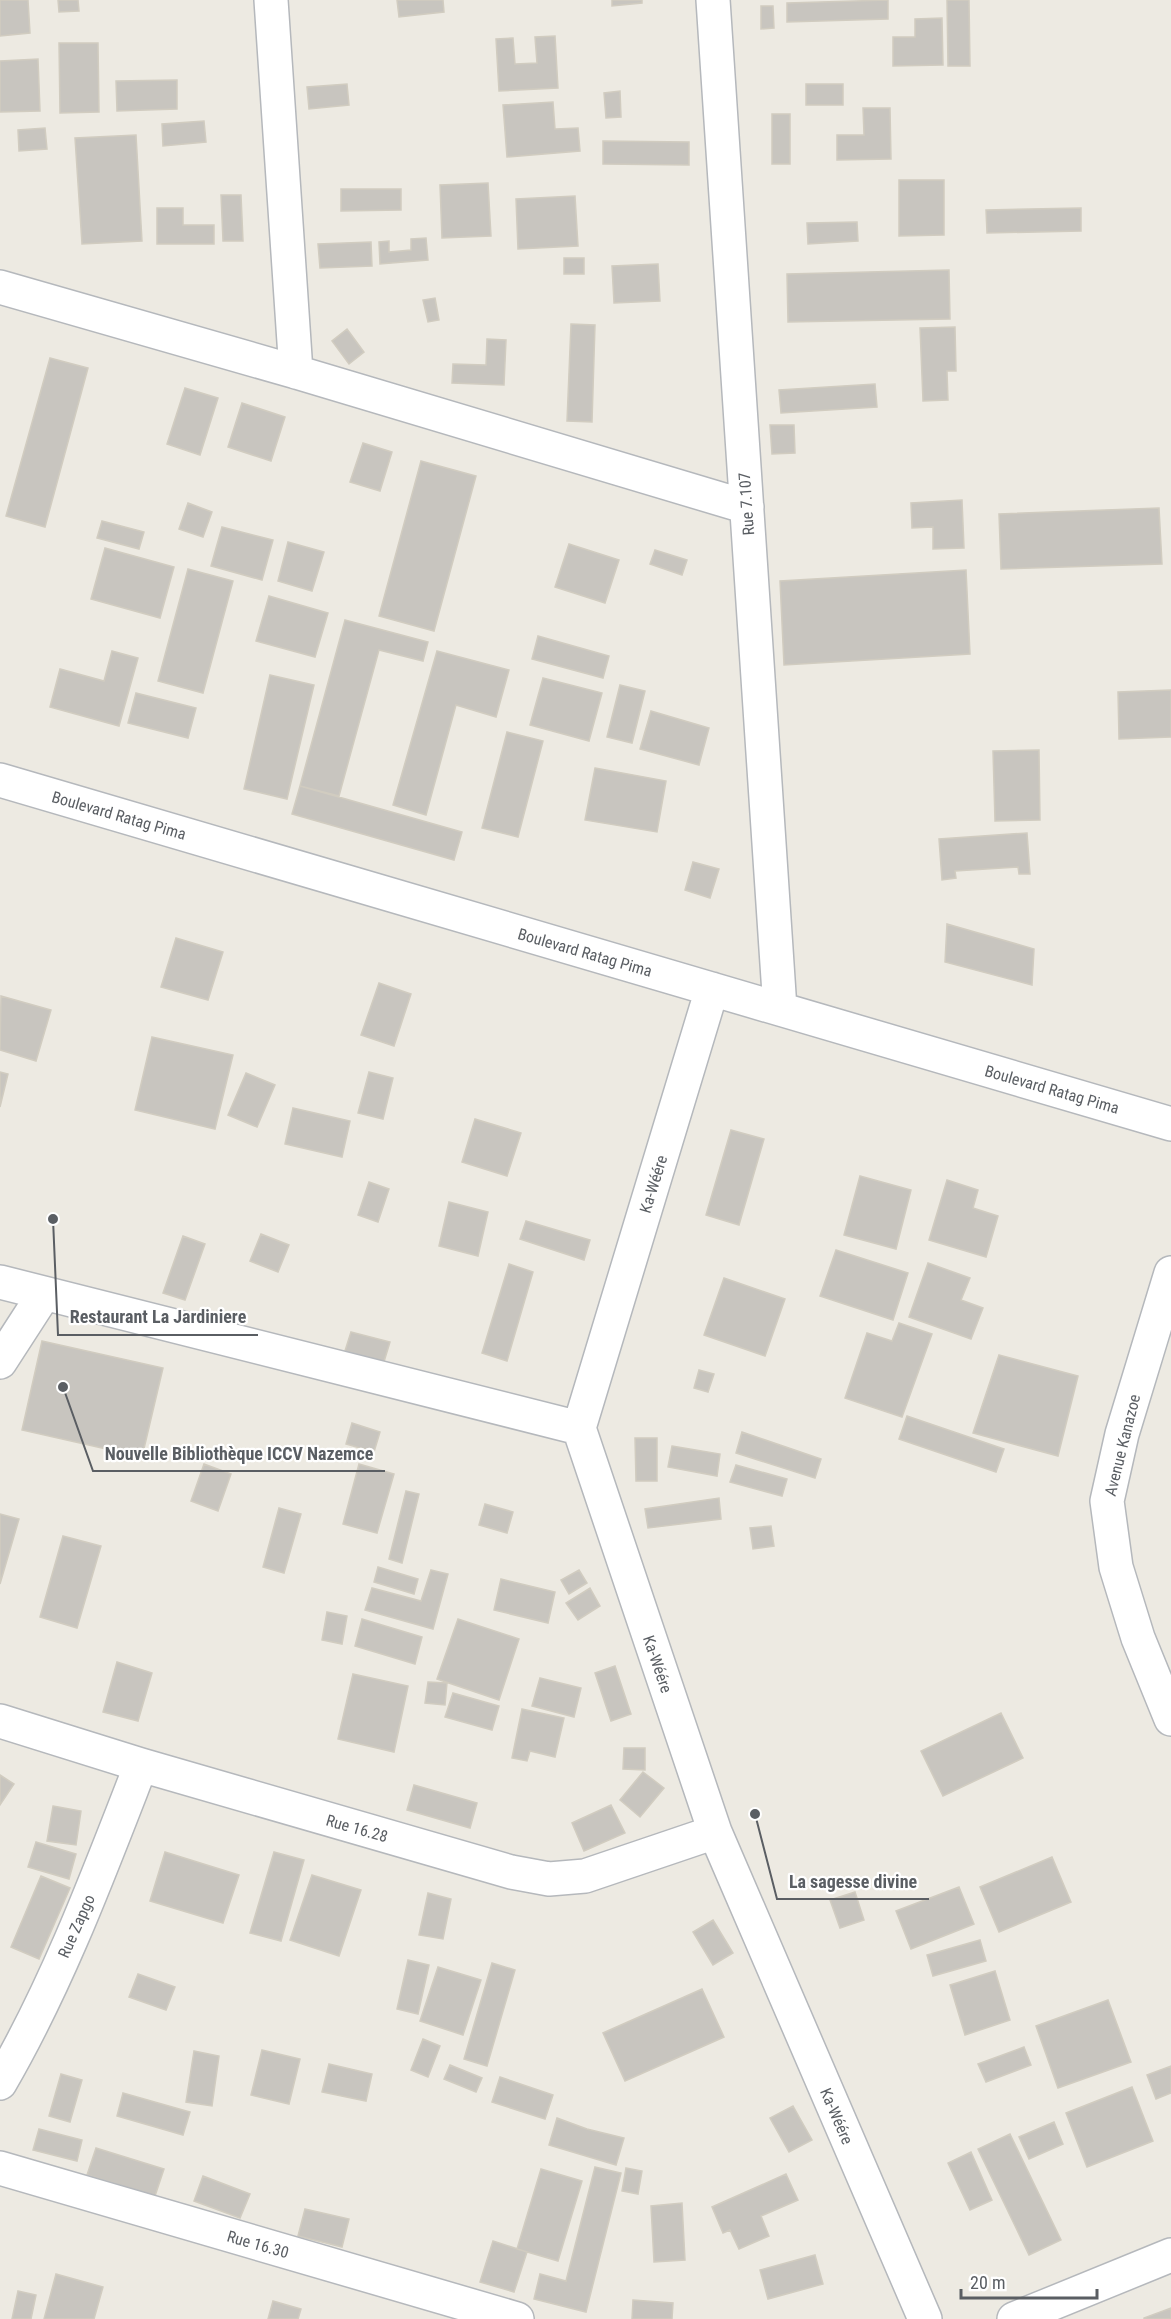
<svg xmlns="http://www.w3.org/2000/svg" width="1171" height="2319" font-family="'Roboto Condensed',sans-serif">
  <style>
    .building { fill: #c8c5bf; stroke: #d1ccc0; stroke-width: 1.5 }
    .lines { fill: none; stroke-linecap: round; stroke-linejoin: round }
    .minor-casing { stroke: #b5b8bc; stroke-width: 36 }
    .minor { stroke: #fff; stroke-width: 33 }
    .labels { text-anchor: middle; stroke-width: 4.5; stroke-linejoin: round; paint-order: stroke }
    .street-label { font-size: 16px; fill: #5a5e63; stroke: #fff }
    .leader { fill: none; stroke: #5a5e63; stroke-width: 2 }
    .callout-dot { fill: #5a5e63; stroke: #fff; stroke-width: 2 }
    .callout-label { font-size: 18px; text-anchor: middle; font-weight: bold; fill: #5a5e63; stroke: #fff; stroke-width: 4.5; stroke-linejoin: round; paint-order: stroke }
  </style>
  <rect width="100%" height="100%" fill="#edeae2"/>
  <!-- building -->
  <path class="building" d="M0,0H28L30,33L0,36Z
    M58,0H78L79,11L59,12Z
    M397,0H443L444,12L399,17Z
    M612,0H642V3L612,6Z
    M888,0V19L787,22V3Z
    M947,0H969L970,66H948Z
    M761,6H773L774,28L761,29Z
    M942,18L943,65L893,66V37H915V19Z
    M555,36L558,88L499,91L496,39L513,38L515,64L537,63L535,37Z
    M59,43H98L99,112L60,113Z
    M38,59L40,111L0,112V61Z
    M177,80V109L117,111L116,81Z
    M347,84L349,105L309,109L307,87Z
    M806,84H843V105H806Z
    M620,91L621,117L606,118L604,93Z
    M553,102L555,129L578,128L580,151L507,157L503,105Z
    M863,108H890L891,159L837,160V135H864Z
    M772,114H790V164H772Z
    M204,121L206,142L163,146L162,124Z
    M45,128L47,149L19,151L18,130Z
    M136,135L142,241L82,244L75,138Z
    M603,141L689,142V165L603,164Z
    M899,180H944V235L899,236Z
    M488,183L491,236L442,238L440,185Z
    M341,189H401V210L341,211Z
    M221,195H241L243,241H223Z
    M575,196L578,246L518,249L516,199Z
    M157,208H183V225H214V244H157Z
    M1081,208V231L987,233L986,210Z
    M857,222L858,241L808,244L807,223Z
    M426,238L428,260L380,264L379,242L389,241V252L411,250V239Z
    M371,242L372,266L320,268L318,244Z
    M564,258H584V274H564Z
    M658,264L660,301L614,303L612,266Z
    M949,270L950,319L788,322L787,274Z
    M435,298L439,320L428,322L423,300Z
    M571,324L595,325L592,422L567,421Z
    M955,327L956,371H947L948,400L923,401L920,328Z
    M347,329L364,352L349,364L332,341Z
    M487,339L506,340L504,385L452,383L453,364L486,365Z
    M50,358L88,368L45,527L6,516Z
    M875,384L877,407L781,413L779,390Z
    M185,388L218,398L200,455L167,444Z
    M242,403L285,417L271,461L228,447Z
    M770,425H794L795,453L772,454Z
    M363,443L392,452L380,491L350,482Z
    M421,461L476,476L434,631L379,616Z
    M962,500L964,548L933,549V527L912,528L911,503Z
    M188,503L212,512L203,537L179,529Z
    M1159,508L1162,564L1001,569L999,514Z
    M102,521L144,532L139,549L97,538Z
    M222,527L273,540L262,580L211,566Z
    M288,542L324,552L312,591L278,581Z
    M569,544L619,560L605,603L555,587Z
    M105,548L174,567L160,618L91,599Z
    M655,550L687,560L682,575L650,564Z
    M188,569L233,581L203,693L158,681Z
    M966,570L970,654L784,665L780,581Z
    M269,596L328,613L315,657L256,641Z
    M345,620L428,642L423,661L379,650L339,796L300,786Z
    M538,636L609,656L603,678L532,659Z
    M112,651L138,658L119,726L50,707L60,669L104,681Z
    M437,651L509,670L496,717L456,705L426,815L393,805Z
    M270,675L314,685L287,799L244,789Z
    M543,678L602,693L589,741L530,725Z
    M620,685L645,691L632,743L607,737Z
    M1171,690V737L1119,739L1118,692Z
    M136,693L196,708L188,738L128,723Z
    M651,711L709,728L699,765L640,749Z
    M507,732L543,741L518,837L482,828Z
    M1039,750L1040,820L995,821L993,751Z
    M595,768L666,781L657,832L585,820Z
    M300,786L462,832L454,860L292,814Z
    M1027,833L1030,874H1019L1018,867L955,871L956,878L942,880L939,839Z
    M693,862L719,869L710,898L685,890Z
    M947,924L1034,949L1032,985L945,962Z
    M176,938L223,952L208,1000L161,987Z
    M379,983L411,994L394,1046L361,1035Z
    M1,996L51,1010L36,1061L0,1050Z
    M152,1037L233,1055L215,1129L135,1110Z
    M0,1072L8,1074L0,1107Z
    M369,1072L393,1078L383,1119L358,1113Z
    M246,1073L275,1085L257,1127L228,1115Z
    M293,1108L350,1121L342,1157L285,1144Z
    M475,1119L521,1133L507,1176L462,1162Z
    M731,1130L764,1139L739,1225L706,1215Z
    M860,1176L911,1190L896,1249L844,1235Z
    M947,1180L978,1190L973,1208L998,1216L986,1257L929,1240Z
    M369,1182L389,1189L378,1222L358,1215Z
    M449,1202L488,1212L478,1256L439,1246Z
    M526,1221L590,1240L584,1260L520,1239Z
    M261,1234L289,1245L278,1272L250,1261Z
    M183,1236L205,1244L185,1300L163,1293Z
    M836,1250L908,1273L893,1320L820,1296Z
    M928,1263L970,1278L961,1300L983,1308L971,1339L909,1317Z
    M509,1264L533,1272L507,1361L482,1353Z
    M724,1278L785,1299L765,1356L704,1335Z
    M899,1323L932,1334L902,1417L845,1398L867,1333L892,1341Z
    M351,1332L390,1342L383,1365L344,1354Z
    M42,1341L163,1368L142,1457L22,1430Z
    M999,1355L1078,1376L1058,1456L973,1433Z
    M699,1370L714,1374L708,1392L694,1388Z
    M907,1416L1004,1449L996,1472L899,1439Z
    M352,1423L380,1432L374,1452L346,1444Z
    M742,1432L821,1459L815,1478L736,1453Z
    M635,1438H657V1481H636Z
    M672,1446L720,1454L717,1476L668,1467Z
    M204,1464L231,1474L218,1511L191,1501Z
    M359,1464L394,1474L377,1533L343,1524Z
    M736,1465L787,1479L782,1496L730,1482Z
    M406,1491L419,1494L402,1563L389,1559Z
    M719,1498L721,1519L648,1528L645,1509Z
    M485,1504L513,1512L507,1533L479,1525Z
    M279,1508L301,1514L284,1573L263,1567Z
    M0,1514L19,1519L0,1584Z
    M771,1526L774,1546L753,1549L750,1528Z
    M63,1536L101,1546L77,1628L40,1617Z
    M378,1567L418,1579L414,1594L374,1582Z
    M431,1570L448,1574L433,1629L365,1610L372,1588L421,1601Z
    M579,1570L587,1583L569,1594L561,1580Z
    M501,1579L555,1592L548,1623L494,1610Z
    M590,1588L600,1606L578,1620L566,1603Z
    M327,1612L347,1616L342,1644L322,1640Z
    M362,1619L422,1637L415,1664L355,1646Z
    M458,1619L519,1639L499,1700L437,1679Z
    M117,1662L152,1673L138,1721L103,1712Z
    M615,1666L631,1714L611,1721L595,1673Z
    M353,1674L408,1686L394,1752L338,1739Z
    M540,1678L581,1688L574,1717L532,1706Z
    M428,1682L447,1683L445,1705L425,1703Z
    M453,1693L499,1706L492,1730L445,1717Z
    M522,1709L564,1718L555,1757L530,1751L527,1761L512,1758Z
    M1001,1713L1023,1758L943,1796L921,1751Z
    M624,1748H645V1770L623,1769Z
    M643,1772L664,1788L640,1817L620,1800Z
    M0,1775L14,1784L0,1805Z
    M414,1785L477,1803L470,1828L407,1810Z
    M611,1805L625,1833L584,1851L572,1823Z
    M53,1806L81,1811L76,1845L47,1841Z
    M36,1842L76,1854L69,1879L28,1867Z
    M165,1852L239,1875L223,1923L150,1901Z
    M274,1852L304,1860L281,1941L250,1933Z
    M1052,1857L1071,1902L999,1932L980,1887Z
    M312,1875L361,1890L339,1956L290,1940Z
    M41,1876L70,1888L39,1959L11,1947Z
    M959,1887L974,1924L911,1949L896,1911Z
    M855,1892L864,1920L840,1928L830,1900Z
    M428,1893L451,1899L443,1939L419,1935Z
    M713,1920L733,1953L713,1965L693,1932Z
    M980,1940L986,1961L933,1976L927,1955Z
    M408,1960L429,1965L418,2014L397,2009Z
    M492,1963L515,1970L487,2066L464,2059Z
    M438,1967L481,1980L463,2035L420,2021Z
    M995,1971L1010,2020L965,2035L950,1985Z
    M138,1974L175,1987L166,2010L129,1997Z
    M702,1989L724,2037L625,2081L603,2033Z
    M1108,2000L1131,2062L1058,2088L1036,2026Z
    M423,2039L440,2046L428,2077L411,2070Z
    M1024,2047L1031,2065L986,2082L978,2064Z
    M262,2050L300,2059L289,2104L251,2095Z
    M194,2051L219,2056L212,2106L186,2102Z
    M329,2064L372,2074L366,2101L322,2092Z
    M450,2065L482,2078L476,2092L444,2079Z
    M1171,2066V2093L1156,2099L1147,2075Z
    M61,2074L82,2080L70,2122L49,2116Z
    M500,2077L553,2095L545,2119L492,2102Z
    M1132,2087L1153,2141L1087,2167L1066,2113Z
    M123,2093L190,2112L183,2135L117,2116Z
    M793,2106L812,2140L789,2152L770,2118Z
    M557,2118L587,2129L624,2138L616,2165L549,2145Z
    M1054,2122L1063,2144L1029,2159L1019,2137Z
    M39,2129L82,2140L77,2161L33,2150Z
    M1010,2134L1061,2240L1029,2255L978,2149Z
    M96,2148L164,2169L155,2196L87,2175Z
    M971,2152L992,2200L970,2210L948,2163Z
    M595,2167L621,2173L586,2312L534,2299L540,2274L566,2281Z
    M626,2168L642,2171L638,2194L622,2191Z
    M541,2169L582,2181L558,2261L517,2249Z
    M786,2174L798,2200L761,2216L769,2236L739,2249L730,2230L723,2233L712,2207Z
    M203,2176L250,2194L240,2218L194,2201Z
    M682,2203L685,2260L654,2262L651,2206Z
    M305,2209L349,2219L342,2247L298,2236Z
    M493,2241L527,2252L514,2292L480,2282Z
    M815,2255L823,2284L768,2299L760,2270Z
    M56,2274L103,2287L94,2319H44Z
    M18,2291L36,2295L31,2319H12Z
    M633,2300L673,2303L672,2319H632Z
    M273,2301L301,2309L298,2319H268Z
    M1171,2308V2319H1144V2318Z"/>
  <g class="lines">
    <!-- minor casing -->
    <g class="minor-casing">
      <path id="minor" d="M271,0L296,372
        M713,0L780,1009
        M0,287L296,372L747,507
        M0,780L1171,1124
        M712,989L579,1428L715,1832L925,2319
        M1171,1273L1122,1434L1107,1501L1116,1567L1138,1638L1171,1719
        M0,1282L579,1428
        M0,1362L44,1294
        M0,1721L141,1765L511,1872L549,1879L585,1876L715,1832
        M0,2083C58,1983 99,1873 141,1765
        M0,2168L517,2319
        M1014,2319L1171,2255"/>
    </g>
    <!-- minor -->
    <use href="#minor" class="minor"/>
  </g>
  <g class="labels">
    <!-- street labels -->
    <g class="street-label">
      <text transform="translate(746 504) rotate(-94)" y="6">Rue 7.107</text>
      <text transform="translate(119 815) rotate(16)" y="6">Boulevard Ratag Pima</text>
      <text transform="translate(585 952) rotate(16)" y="6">Boulevard Ratag Pima</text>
      <text transform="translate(1052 1089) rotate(16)" y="6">Boulevard Ratag Pima</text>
      <text transform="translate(653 1184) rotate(-73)" y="6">Ka-Wéére</text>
      <text transform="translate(1122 1445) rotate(-76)" y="6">Avenue Kanazoe</text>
      <text transform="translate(658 1664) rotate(71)" y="6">Ka-Wéére</text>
      <text transform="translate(357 1828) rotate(16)" y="6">Rue 16.28</text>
      <text transform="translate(76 1926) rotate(-66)" y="6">Rue Zapgo</text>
      <text transform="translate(837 2116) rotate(67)" y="6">Ka-Wéére</text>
      <text transform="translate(258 2244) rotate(16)" y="6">Rue 16.30</text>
    </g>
  </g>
  <!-- callouts -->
  <path class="leader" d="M53 1219L58 1335H258M63 1387L93 1471H385M755 1814L777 1899H929"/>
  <g class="callout-dot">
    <circle cx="53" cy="1219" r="6"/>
    <circle cx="63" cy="1387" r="6"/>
    <circle cx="755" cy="1814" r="6"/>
  </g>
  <g class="callout-label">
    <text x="158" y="1323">Restaurant La Jardiniere</text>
    <text x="239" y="1460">Nouvelle Bibliothèque ICCV Nazemce</text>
    <text x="853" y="1888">La sagesse divine</text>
  </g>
  <!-- scale -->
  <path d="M961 2289v9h136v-9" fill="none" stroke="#5a5e63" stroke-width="3"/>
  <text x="970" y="2289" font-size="18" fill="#5a5e63" stroke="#ffffff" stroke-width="4.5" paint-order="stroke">20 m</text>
</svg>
